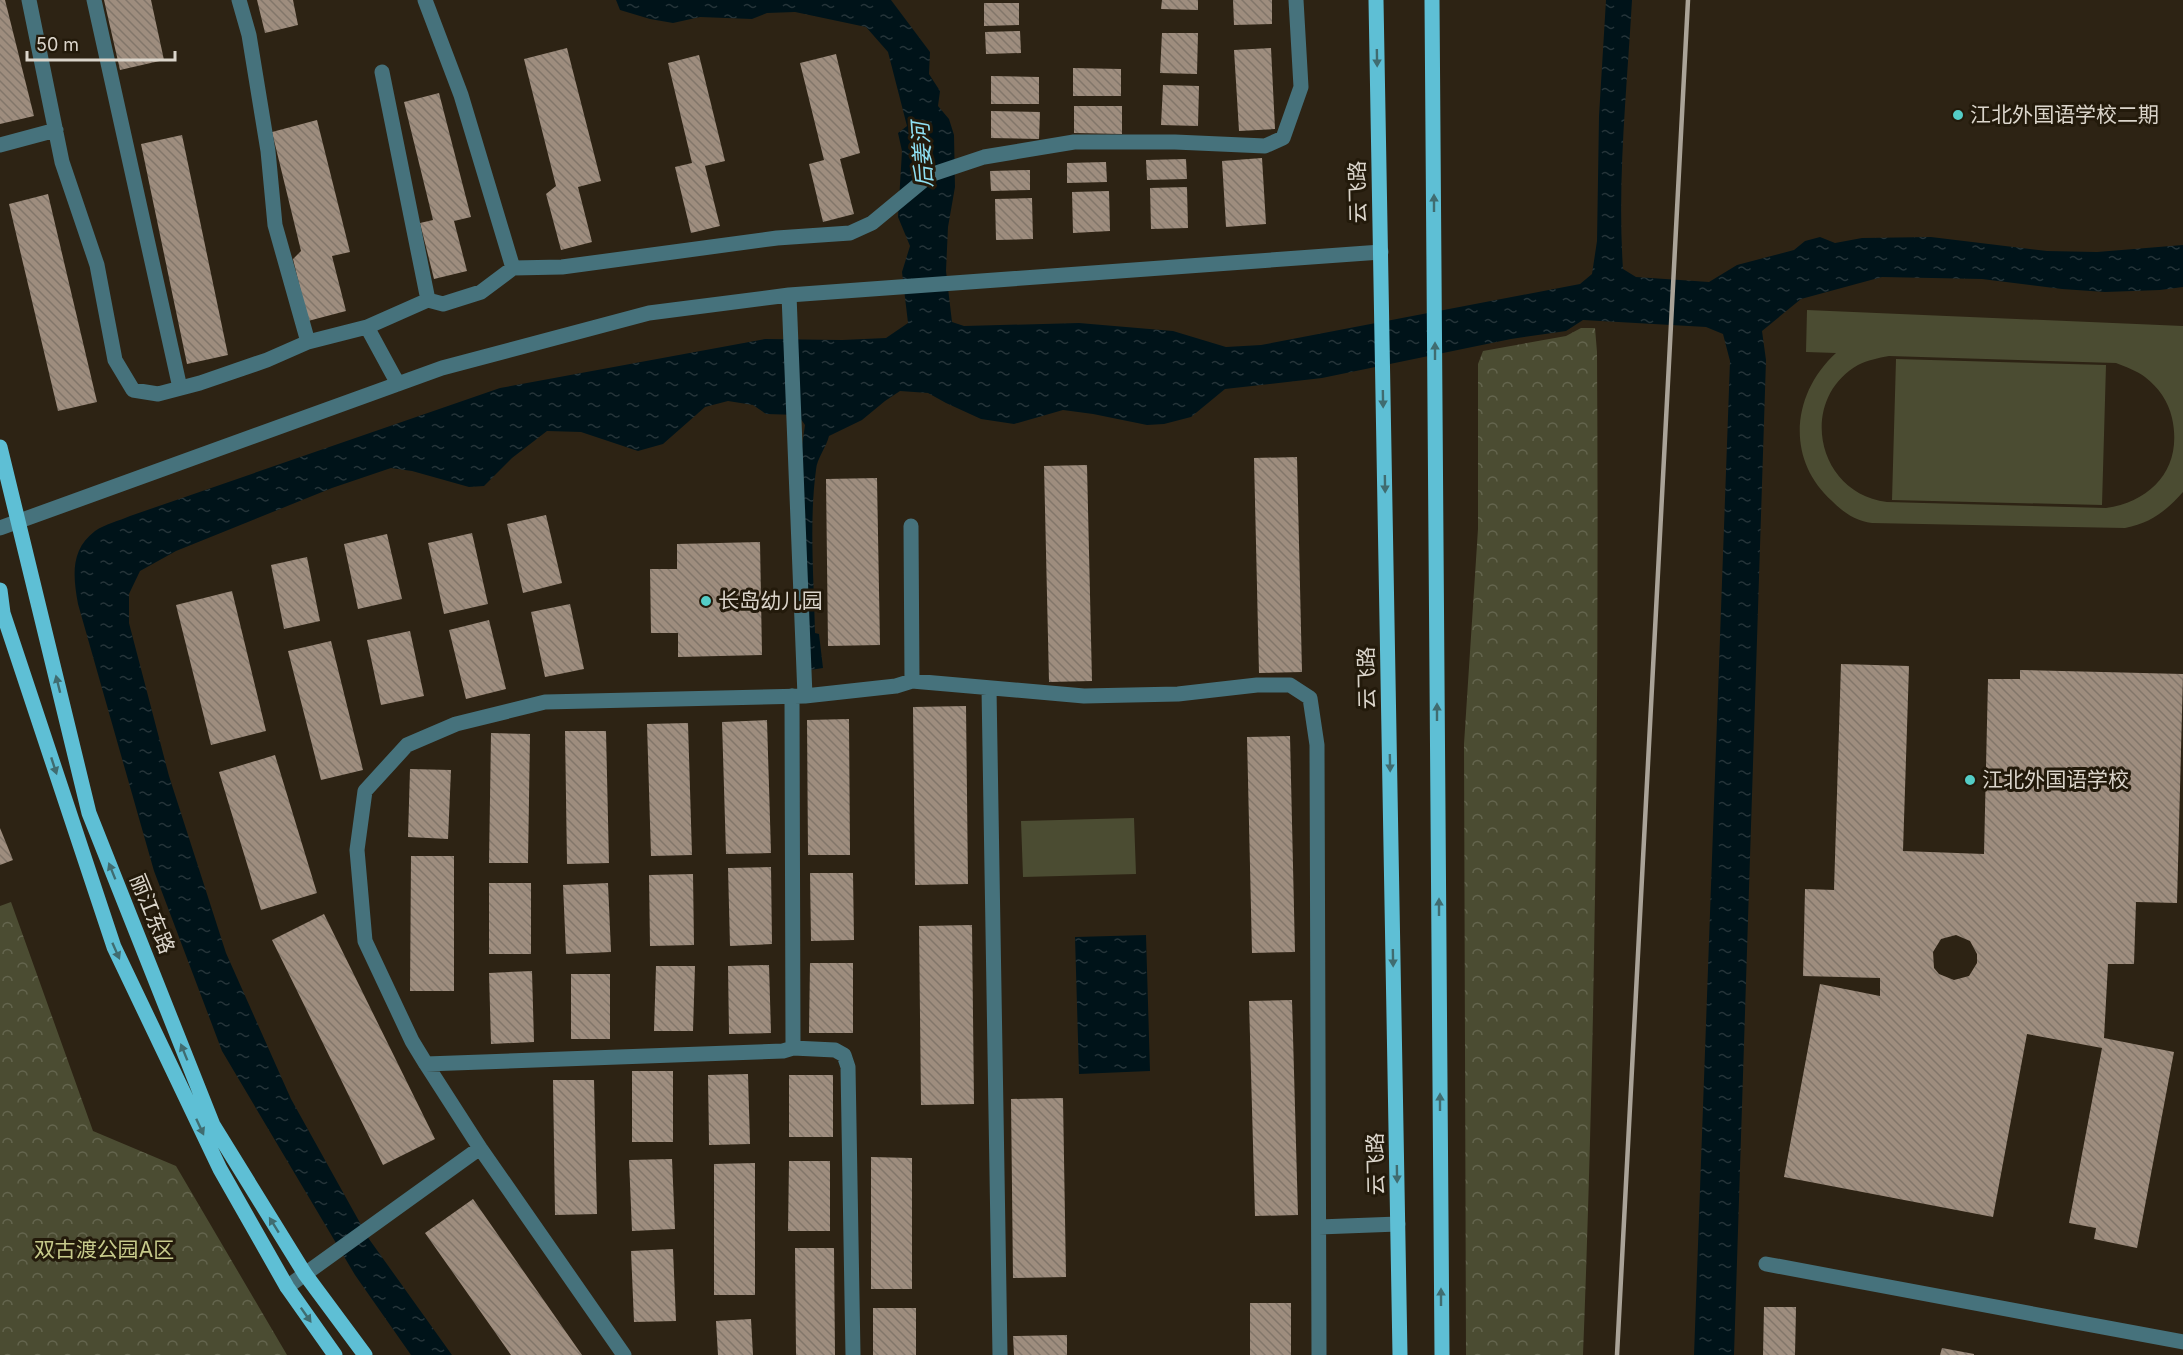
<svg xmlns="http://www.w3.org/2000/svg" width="2183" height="1355" font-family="Inter,'Noto Sans SC',sans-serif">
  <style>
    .park { fill: url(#park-crowns) }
    .pitch { fill: #4b4c32; fill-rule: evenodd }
    .water { fill: url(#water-ripples) }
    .building { fill: url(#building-back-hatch); fill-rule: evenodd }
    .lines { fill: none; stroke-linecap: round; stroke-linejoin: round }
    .minor { stroke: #46727c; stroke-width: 15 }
    .major { stroke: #5ebfd5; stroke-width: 15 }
    .rail { stroke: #aaa398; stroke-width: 4.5 }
    .oneway { fill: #406c70 }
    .poi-dot { fill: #54cdc7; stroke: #231a0b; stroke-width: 2 }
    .labels { text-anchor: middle; stroke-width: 6; stroke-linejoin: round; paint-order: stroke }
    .poi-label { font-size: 21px; fill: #dbd5cb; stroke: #231a0b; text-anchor: start }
    .street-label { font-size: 21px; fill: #dbd5cb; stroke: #231a0b }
    .park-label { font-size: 21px; fill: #c7ca8b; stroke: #231a0b }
    .water-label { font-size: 22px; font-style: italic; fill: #8fe0f3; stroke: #231a0b }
  </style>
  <defs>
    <pattern id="park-crowns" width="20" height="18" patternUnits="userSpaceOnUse" patternTransform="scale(1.5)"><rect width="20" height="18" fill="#4b4c32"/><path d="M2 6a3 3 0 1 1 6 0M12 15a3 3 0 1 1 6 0" fill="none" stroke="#64654e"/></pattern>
    <pattern id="water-ripples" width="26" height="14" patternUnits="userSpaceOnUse" patternTransform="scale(1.5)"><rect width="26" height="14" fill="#001319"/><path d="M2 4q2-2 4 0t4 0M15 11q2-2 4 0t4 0" fill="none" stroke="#253439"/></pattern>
    <pattern id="building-back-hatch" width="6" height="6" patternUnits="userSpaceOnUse" patternTransform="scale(1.5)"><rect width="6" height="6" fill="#9e8d7e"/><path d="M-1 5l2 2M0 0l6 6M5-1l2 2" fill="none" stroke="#82766a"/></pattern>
  </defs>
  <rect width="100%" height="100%" fill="#2d2314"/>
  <!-- park -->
  <path class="park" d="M1581,328H1595L1597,352C1599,686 1596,1021 1583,1355H1466L1464,744L1478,529V364L1483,351L1566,336Z
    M11,902L93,1131L176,1166L287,1355H0V906Z"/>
  <!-- pitch -->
  <path class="pitch" d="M1807,310L2183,326V492C2166,511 2151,523 2125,528L1872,523C1855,521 1843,512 1832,501C1785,459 1792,393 1836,353L1806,352ZM1889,356L2116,363C2126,367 2137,371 2145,377C2159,388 2168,401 2172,418C2183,467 2153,501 2106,508L1887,502C1817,494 1797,400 1858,365C1868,360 1878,358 1889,356Z
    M1896,359L2106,365L2102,505L1892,500Z
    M1134,818L1136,874L1023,877L1021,821Z"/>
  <!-- water -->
  <path class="water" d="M616,0H891L930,52L929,74L940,91L938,106L949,119L954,135L955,187L948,227L946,271L952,322L964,326L1079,323L1173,331L1226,347L1261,345L1580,284L1592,274L1597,241L1599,116L1606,0H1632C1627,89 1617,180 1623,269L1636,277L1709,282L1737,265L1794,250L1805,241L1820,237L1835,243L1862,238L1931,237L2047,251L2097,252L2183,245V287L2160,290L2105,292L2062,289L1982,279L1882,277L1801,299L1762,331L1766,360L1734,1355H1694L1730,361L1723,334L1706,327L1583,320L1566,331L1511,339L1322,378L1225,389L1191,417L1164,424L1147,425L1093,414L1063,410L1014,424L981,419L946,403L928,393L900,391L885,401L862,420L829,436C826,448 817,458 816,470C809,521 814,581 815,633L819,634L823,668L810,670L802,446L805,425L798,415L766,414L753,405L728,401L705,407L663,444L638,451L581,432L547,431L512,458L484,486L469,487L412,471L391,468L332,488L176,551L140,571L129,594V623L169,776L226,953L291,1099L369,1239L452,1355H411L355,1275L222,1051L154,871L78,604C73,576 70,550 95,531C105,524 119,521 130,516L500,388L765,339L842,340L886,338L908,323L902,272L910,246L898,217L902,151L898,133L907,126L888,52L866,27L795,12L767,13L752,19L700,17L673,23L650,19L620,10Z
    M1146,935L1150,1071L1079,1074L1075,937Z"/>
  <!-- building -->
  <path class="building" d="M0,0H5L34,116L0,124Z
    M104,0H151L164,60L120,70Z
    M257,0H293L298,25L265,33Z
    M1162,0H1198V10L1161,9Z
    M1233,0H1272V24L1234,25Z
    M984,3H1019V25L984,26Z
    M1020,31L1021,53L986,54L985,32Z
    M1162,33H1198L1197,74L1160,73Z
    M567,48L601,181L578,187L592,242L561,250L546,194L556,186L524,59Z
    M1271,48L1275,129L1239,131L1234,50Z
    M836,54L860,153L840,159L854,214L823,222L809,164L824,160L800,63Z
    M699,55L725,161L705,166L720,226L691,233L675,167L692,163L668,63Z
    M1073,68L1121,69V96H1073Z
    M991,76L1039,77V104H991Z
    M1163,85L1199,86L1198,126L1161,125Z
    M439,93L471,217L454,221L467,271L434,279L420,223L433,220L404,102Z
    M1074,106H1122V134L1074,133Z
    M991,111L1040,112L1039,139L991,138Z
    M317,120L350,252L332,256L346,311L308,321L293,259L301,251L272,132Z
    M182,135L228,355L187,364L141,144Z
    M1262,158L1266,224L1226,227L1222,161Z
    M1186,159L1187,179L1147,180L1146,160Z
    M1106,162L1107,182L1067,183V163Z
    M1030,170V190L991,191L990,171Z
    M1187,187L1188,228L1151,229L1150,188Z
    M1109,191L1110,231L1073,233L1072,192Z
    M48,194L97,402L58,411L9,204Z
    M1032,198L1033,239L996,240L995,199Z
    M1297,457L1302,672L1259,673L1254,458Z
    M1087,465L1092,681L1049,682L1044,466Z
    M877,478L880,645L828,646L826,479Z
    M546,515L562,583L523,593L507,524Z
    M472,533L488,604L444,614L428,543Z
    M387,534L402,599L358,609L344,544Z
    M760,542L762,655L678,657V633H651L650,569H677V544Z
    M307,557L320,621L284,629L271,565Z
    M232,591L266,731L211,745L176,605Z
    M570,604L584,669L545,677L531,612Z
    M489,620L506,689L466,699L449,630Z
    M410,631L424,696L381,705L367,640Z
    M331,641L363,770L321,780L288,651Z
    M1841,664L1909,666L1903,851L1984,854L1988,679H2020V670L2183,674L2177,903L2136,902L2134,964H2108L2104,1038L2174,1052L2137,1248L2094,1239L2096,1228L2069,1223L2102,1048L2027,1034L1993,1217L1784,1177L1820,984L1880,996V978L1803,976L1805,889L1834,890ZM1956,935L1970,941L1977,954V963L1969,976L1954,980L1939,974L1934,968L1933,952L1941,939Z
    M966,706L968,884L915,885L913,707Z
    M849,719L850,855H808L807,720Z
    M767,720L771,853L726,854L722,722Z
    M688,723L692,855L651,856L647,724Z
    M565,731H606L609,863L567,864Z
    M491,733L530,734L528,863H489Z
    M1290,736L1295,952L1252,953L1247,737Z
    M275,755L317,893L261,910L219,772Z
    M410,769L451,770L448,839L408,837Z
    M0,828L13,860L0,865Z
    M411,856H454V991H410Z
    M771,867L772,944L730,946L728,868Z
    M810,873H853L854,940L811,941Z
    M693,874L694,945L650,946L649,875Z
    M489,883H531V954H489Z
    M608,883L611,952L566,954L563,885Z
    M324,914L435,1139L383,1165L272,940Z
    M972,925L974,1104L921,1105L919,926Z
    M810,963H853V1033H809Z
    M769,965L771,1033L729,1034L728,966Z
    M656,966H695L693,1031H654Z
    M532,971L534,1042L491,1044L489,973Z
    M571,974H610V1039H571Z
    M1292,1000L1298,1215L1255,1216L1249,1001Z
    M632,1071H673V1142H632Z
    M748,1074L750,1144L709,1145L708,1075Z
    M789,1075H833V1137H789Z
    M553,1080H594L597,1214L555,1215Z
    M1063,1098L1066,1277L1013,1278L1011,1099Z
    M871,1157L912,1158V1289H871Z
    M672,1159L675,1229L632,1231L629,1160Z
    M789,1161H830V1231H788Z
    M755,1163V1295H714V1164Z
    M473,1199L582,1355H511L425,1233Z
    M795,1248H834L835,1355H796Z
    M673,1249L676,1321L634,1322L631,1251Z
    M1250,1303H1291V1355H1250Z
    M1764,1307H1796L1795,1355H1763Z
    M873,1308H916V1355H873Z
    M751,1319L753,1355H718L716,1321Z
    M1067,1335V1355H1014L1013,1336Z
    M1942,1348L1974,1354V1355H1940Z"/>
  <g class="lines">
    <!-- minor -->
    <path class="minor" d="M29,0L62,162L97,265L115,360L133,390L158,394L200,383L267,360L308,342L367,327
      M94,0L180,388
      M239,0L249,35L268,151L275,225L308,342
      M425,0L461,95L513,268
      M382,72L428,300
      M0,145L56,130
      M789,295L805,696
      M398,384L367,327L428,300L443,304L481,292L513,268L562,267L777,238L850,233L872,223L930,175L984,157L1074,142H1175L1265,146L1283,138L1301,87L1296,0
      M911,526L912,681
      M0,528L442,368L649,313L789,295L1381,252
      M989,688L1000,1355
      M793,1048L835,1050L844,1055L848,1067L853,1355
      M426,1064L783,1051L793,1048L792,696
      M1319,1227L1398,1224
      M1766,1264L2183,1342
      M287,1287L480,1148
      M624,1355L480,1148L426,1064L412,1041L365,941L357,850L365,791L407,745L456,724L545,702L805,696L896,686L912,681L1084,696L1178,694L1257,685H1290L1310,698L1317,745L1319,1355"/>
    <!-- major -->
    <path class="major" d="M1376,0L1400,1355
      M1432,0L1442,1355
      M0,447L89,813L213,1125L305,1274L365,1355
      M0,590L3,613L114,947L220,1169L287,1287L335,1355"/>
    <!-- rail -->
    <path class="rail" d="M1617,1355L1688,0"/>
  </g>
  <!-- one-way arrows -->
  <defs><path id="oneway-solid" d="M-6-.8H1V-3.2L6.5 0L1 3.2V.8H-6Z" transform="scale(1.5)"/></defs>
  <g class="oneway">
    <use href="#oneway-solid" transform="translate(1377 58) rotate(89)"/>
    <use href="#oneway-solid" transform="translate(1434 203) rotate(-90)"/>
    <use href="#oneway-solid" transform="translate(1435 351) rotate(-90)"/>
    <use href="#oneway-solid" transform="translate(1383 399) rotate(89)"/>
    <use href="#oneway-solid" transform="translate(1385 484) rotate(89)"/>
    <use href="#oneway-solid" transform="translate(58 684) rotate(-104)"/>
    <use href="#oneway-solid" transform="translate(1437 712) rotate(-90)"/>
    <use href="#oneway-solid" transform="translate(1390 763) rotate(89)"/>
    <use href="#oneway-solid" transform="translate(54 766) rotate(72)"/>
    <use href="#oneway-solid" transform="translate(112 871) rotate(-112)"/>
    <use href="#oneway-solid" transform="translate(1439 907) rotate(-90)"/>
    <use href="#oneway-solid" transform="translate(116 951) rotate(66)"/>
    <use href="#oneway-solid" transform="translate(1393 958) rotate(89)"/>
    <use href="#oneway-solid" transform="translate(184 1052) rotate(-112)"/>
    <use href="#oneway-solid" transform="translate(1440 1102) rotate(-90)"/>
    <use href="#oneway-solid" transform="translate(200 1127) rotate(65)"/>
    <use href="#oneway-solid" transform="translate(1397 1174) rotate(89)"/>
    <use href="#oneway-solid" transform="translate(274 1225) rotate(-122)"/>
    <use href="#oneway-solid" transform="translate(1441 1297) rotate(-90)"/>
    <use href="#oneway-solid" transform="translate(306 1315) rotate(55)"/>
  </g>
  <!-- markers -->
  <g class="poi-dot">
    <circle cx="1958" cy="115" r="6"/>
    <circle cx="706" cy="601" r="6"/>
    <circle cx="1970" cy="780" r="6"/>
  </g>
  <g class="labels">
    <!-- poi labels -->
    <g class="poi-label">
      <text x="1970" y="122">江北外国语学校二期</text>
      <text x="718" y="608">长岛幼儿园</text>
      <text x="1982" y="787">江北外国语学校</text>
    </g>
    <!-- street labels -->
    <g class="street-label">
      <text transform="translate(1358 192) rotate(-91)" y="7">云飞路</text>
      <text transform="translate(1367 678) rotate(-91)" y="7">云飞路</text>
      <text transform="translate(152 914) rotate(68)" y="7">丽江东路</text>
      <text transform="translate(1376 1164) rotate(-91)" y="7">云飞路</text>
    </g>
    <!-- park labels -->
    <g class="park-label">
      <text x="104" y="1257">双古渡公园A区</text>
    </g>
    <!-- water labels -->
    <g class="water-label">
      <text transform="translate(922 155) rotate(-94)" y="8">后姜河</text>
    </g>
  </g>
  <!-- scale -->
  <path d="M27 51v9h148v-9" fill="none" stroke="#dbd5cb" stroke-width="3"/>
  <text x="36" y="51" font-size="18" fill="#dbd5cb" stroke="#231a0b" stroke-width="4.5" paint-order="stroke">50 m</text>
</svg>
